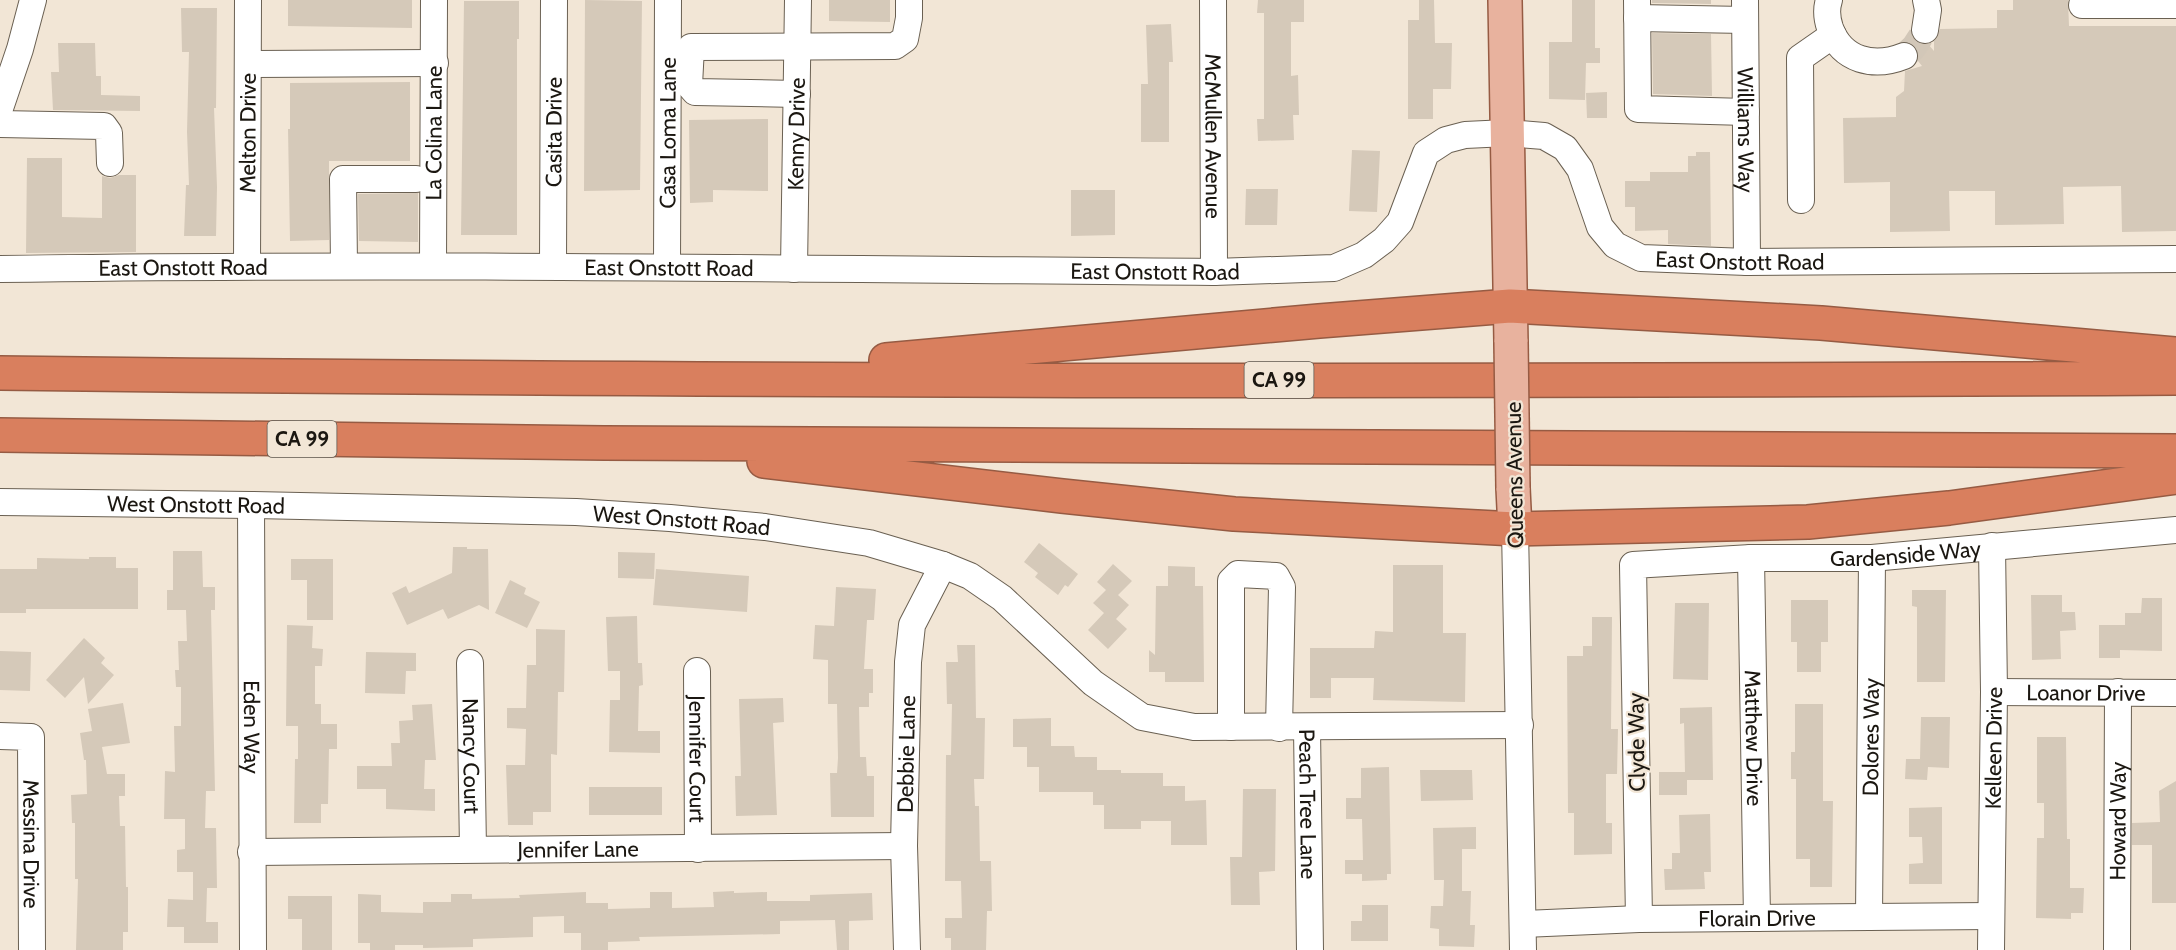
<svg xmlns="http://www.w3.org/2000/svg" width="2176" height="950" font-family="Cabin,sans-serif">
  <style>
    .building { fill: #d5c9b9 }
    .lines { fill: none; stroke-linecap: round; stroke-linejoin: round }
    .minor-tunnel { stroke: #d2c7b8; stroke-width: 26; stroke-dasharray: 26 13; stroke-linecap: butt }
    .minor-casing { stroke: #6a6052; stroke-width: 28 }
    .major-casing { stroke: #965b43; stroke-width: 36 }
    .highway-casing { stroke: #965b43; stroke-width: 36 }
    .minor { stroke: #fff; stroke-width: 26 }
    .major { stroke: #e8b29e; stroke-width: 33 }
    .highway { stroke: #d97f5e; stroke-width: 33 }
    .major-bridge-casing { stroke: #965b43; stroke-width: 36; stroke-linecap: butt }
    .major-bridge { stroke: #e8b29e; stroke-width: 33 }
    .labels { text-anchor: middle; stroke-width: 4.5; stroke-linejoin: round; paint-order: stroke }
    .shield { fill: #f2e6d6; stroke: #5c554c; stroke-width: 1.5 }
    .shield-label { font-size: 21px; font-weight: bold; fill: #1b1711 }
    .street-label { font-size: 22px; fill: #1b1711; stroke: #f2e6d6 }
  </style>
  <rect width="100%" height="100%" fill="#f2e6d6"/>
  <!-- building -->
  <path class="building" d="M288,0H412V28L288,26Z
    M585,0L642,1L640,190L584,191Z
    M829,0H890V22L829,21Z
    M1258,0H1304V22H1291V76L1298,75L1299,115H1293L1294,140L1258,141L1257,119H1264V13H1257Z
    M1419,0H1434L1435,43H1452L1451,89H1433V119H1408V20H1419Z
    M1572,0H1595V48H1600V63H1586L1585,100L1549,99V42H1572Z
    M1652,0H1711V4L1652,3Z
    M2013,0H2068L2069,26H2176V231L2122,232L2121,186L2063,187L2064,224L1995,225V191H1949L1950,231L1890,232V182L1844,183L1843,118L1896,117V97L1904,91L1905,71L1922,66L1918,61V52L1914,45L1908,42H1901L1911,32L1915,41L1922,45L1928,44L1934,51V41L1940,29L1997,28V10H2013Z
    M464,1H519V39H517V235H461Z
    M181,8H217L216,108H214L217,187L216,236H184L186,185H189L187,132L189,52H182Z
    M1171,24L1173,62H1169V142H1141V84H1148L1146,25Z
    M1652,33L1711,34L1712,96L1653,94Z
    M58,43H95L96,76H101V95L140,96V111L53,110L51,72H59Z
    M410,82V161H329V240L290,241L288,129H290V83Z
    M1607,92V118H1587L1586,93Z
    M768,119V191L713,190V202L690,203L689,120Z
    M1352,150L1380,151L1377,212L1349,211Z
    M1696,152H1710L1711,246L1668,244V230L1635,231V207H1625V181H1650V172H1688V156H1696Z
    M27,158H62V217L102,218V176L110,178L119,175H136V252L26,253Z
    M1246,189H1278L1277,225H1245Z
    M1071,190H1115V235L1071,236Z
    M418,193V242L359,241L358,194Z
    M1039,543L1078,574L1068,587L1065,585L1058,595L1035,577L1038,573L1024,562Z
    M453,547H467V549H488L489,610L479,605L448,619L443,609L407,625L392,593L406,586L409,593L452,573Z
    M173,551H202L203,587H215V610H211L215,791H206L205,828H216L217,888H207L206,922H218V943H184V927H167L168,899L193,900V872H177V850L185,849V819H164L165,771L175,772L174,726H181V687H176L175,670H179L178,641H187L186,610H167V590H173Z
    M618,552L655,553L654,579L618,578Z
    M89,557H116V568H138V609H26V613H0V569H37V558L89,559Z
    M291,559H333V620H307V580H291Z
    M1113,564L1132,581L1118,595L1129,605L1116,619L1127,629L1108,649L1088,630L1104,613L1093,603L1106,590L1097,582Z
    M1393,565H1443V633H1466L1465,702L1373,700L1374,678H1331V698H1310V648H1374L1375,631L1393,632Z
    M1168,566L1195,567V586H1203L1204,682H1165V672H1149V650L1155,655L1156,586H1168Z
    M656,569L749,576L747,612L653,605Z
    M510,580L526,588L524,594L540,602L527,628L495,613Z
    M836,587L876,589L874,620H867L864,669H873V693H869V707H859L860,757H866L867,776H874V817H831L830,773H837L838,758L837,704H828V660L813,659L815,625L834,626Z
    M1912,590H1946L1945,682H1917V607L1912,606Z
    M2031,595H2062V612H2075L2076,630L2060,631L2061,659L2032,660Z
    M2142,598H2162V651L2120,650V658H2099V625H2125V613H2141Z
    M1791,600H1828V642H1821V672H1797V642H1791Z
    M1675,603H1709L1708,680L1673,679Z
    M637,616L638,663H642L643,685L639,686L638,731H660V753L609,752L610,700H620V671H608L606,617Z
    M1592,617H1612L1611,729H1618L1617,774H1606V823H1612V854L1574,855V813H1568L1567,656H1583V646H1592Z
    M287,625L313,626L312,648L323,649L322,666H315V704H321V724H337V749H329L328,804H321V823H294L295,759H298V726H286Z
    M536,629L565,630L564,692H558L557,755L551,754V812H533V825H508L506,765H525L526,729L507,728V708H526L527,665H536Z
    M84,638L105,658L101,663L114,675L88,704L84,677L65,698L46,680Z
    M957,645H975L976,718H985L984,779H974L975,806H979L980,861H991L992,911H987L986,950H951V938H945V918H962L961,881H945L946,755H951L952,704H947L946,662H958Z
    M0,651L31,652L30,691L0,690Z
    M366,652L416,653V671H406L405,694L365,693Z
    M783,698L784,722L773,723L777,815L736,816L735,776H741L739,699Z
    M123,703L130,743L102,747L107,774H125V796H119L120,826H125L126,887H128V932H123V950H76L78,879H75V823H72L71,795L87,794L86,760H84L80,733L92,731L88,709Z
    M432,704L436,760H425L424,789H435V811L386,809V789H357V766H392L391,743H400L399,721L413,720L412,705Z
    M1795,704H1823V801H1833L1832,887H1810V859H1796V779H1791V752H1795Z
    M1712,707L1713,780H1687V795H1659V772H1685L1684,723L1680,724V708Z
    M1921,717H1950L1949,768L1928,767L1927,780L1905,779L1906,759H1920Z
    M1051,718V746H1074L1075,757H1097V770H1121V773H1163V786H1185V801L1206,800L1207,845H1171V821H1141V829H1104V805H1093V792H1039V767H1027V747H1013V719Z
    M2037,737H2066L2067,839H2070V888H2084L2083,913H2071V919L2036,918L2037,838H2044V803H2037Z
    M1389,767L1391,874H1387V880L1362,881V874H1345V860H1363L1362,819H1346V798H1361V768Z
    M1420,770H1472L1473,800L1421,801Z
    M2176,781V903H2152V845H2132V823L2160,822L2159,791Z
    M589,787H662V815H589Z
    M1243,789H1276L1275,871L1259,872L1260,905H1231L1230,857H1242Z
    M1942,807V884H1909V864L1923,863L1922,837H1909V808Z
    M1710,814L1711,872H1704L1705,889L1665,890L1664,869H1672V853H1680L1679,815Z
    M1476,827V849H1462V891H1471L1470,925H1475L1474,947L1439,946V929L1430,928L1431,906H1443L1444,880H1434L1433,828Z
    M734,891V893L767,892V901H810V895L872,893L873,920L849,921V950H837L835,920L780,921V934L639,937L640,941L608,942V950H581V933H564V916L533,917V937L473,939V947L423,948V945H395V950H370V943H358V894L381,895V912L423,913V902H451V894H472V899L520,898L519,895L586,892V903H608V909L650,908V892H672V908L714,907L713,892Z
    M288,896H332V950H302V919H288Z
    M1362,905H1388V941H1351V921H1362Z"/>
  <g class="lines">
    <!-- minor-tunnel -->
    <path class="minor-tunnel" d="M1904,56L1914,47L1925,30"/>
    <!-- minor casing -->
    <g class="minor-casing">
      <g id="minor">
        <path id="s1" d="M1213,0L1214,272"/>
        <path d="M1637,0L1638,109L1746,112"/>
        <path id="s2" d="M1745,0L1747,262"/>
        <path d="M1829,0C1826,9 1827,19 1830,28C1842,61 1874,68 1904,56"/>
        <path d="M2082,5H2176"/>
        <path d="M1637,18L1745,20"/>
        <path d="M1925,30L1928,10L1926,0"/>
        <path d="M248,64L435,63"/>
        <path d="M797,94L695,92L689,85L691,47L895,46L905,39L909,18V0"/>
        <path d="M0,108L20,49L33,0"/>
        <path d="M0,124L104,126L109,133L110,163"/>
        <path d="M1801,200L1800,58L1833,35"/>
        <path id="s3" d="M247,265L248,0"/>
        <path d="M344,265L343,179H416"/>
        <path id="s4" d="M433,265L434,0"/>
        <path id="s5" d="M553,266L554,0"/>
        <path id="s6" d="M667,267L668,0"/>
        <path id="s7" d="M0,269C405,263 809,269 1214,272L1334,268L1364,255L1384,240L1400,222L1426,153L1446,140L1465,135L1507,133L1544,136L1565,148L1580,169L1600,227L1615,245L1641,258L1747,262L2176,259"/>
        <path id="s8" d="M794,269L798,0"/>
        <path id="s9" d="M0,502L251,505L576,512L670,518L765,527L869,543L943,565L970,576L1002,598L1093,683L1142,717L1194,727L1520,725"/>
        <path id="s10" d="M251,505L253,950"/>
        <path d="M1515,529L1523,950"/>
        <path id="s11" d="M1751,558L1757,918"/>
        <path id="s12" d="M470,663L473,849"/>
        <path id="s13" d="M697,671L698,849"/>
        <path id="s14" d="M1994,692L2176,693"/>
        <path d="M1231,727V581L1238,574L1276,576L1282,587L1279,728"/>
        <path id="s15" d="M1307,728L1310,950"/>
        <path id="s16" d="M0,736L31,737L32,950"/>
        <path id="s17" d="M251,852L904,846"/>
        <path id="s18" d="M1869,917L1872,558"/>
        <path id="s19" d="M1639,919L1633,565L1751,558H1872L2176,530"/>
        <path id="s20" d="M1523,924L1639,919L1991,916"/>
        <path id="s21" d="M907,950L904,846L908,662L912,625L943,565"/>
        <path id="s22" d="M1991,950L1994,692L1992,546"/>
        <path id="s23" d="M2117,950L2118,692"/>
      </g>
    </g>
    <!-- major casing -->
    <g class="major-casing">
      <path id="major" d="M1505,0L1511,342
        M1513,488L1515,529"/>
    </g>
    <!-- highway casing -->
    <g class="highway-casing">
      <path id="highway" d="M886,360L1319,321L1510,306L1821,323L2176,354
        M0,373C725,382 1451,382 2176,378
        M0,435L604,443L2176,451
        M764,461L1062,496L1234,514L1515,529L1808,522L1949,508L2176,477"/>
    </g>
    <!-- minor -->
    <use href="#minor" class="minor"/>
    <!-- major -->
    <use href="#major" class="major"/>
    <!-- highway -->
    <use href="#highway" class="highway"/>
    <!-- major-bridge casing -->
    <g class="major-bridge-casing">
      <path id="major-bridge" d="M1511,342L1513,488"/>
    </g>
    <!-- major-bridge -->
    <use href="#major-bridge" class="major-bridge"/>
  </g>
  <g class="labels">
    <!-- shield labels -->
    <g class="shield">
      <rect x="1244.5" y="362" width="69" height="36" rx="4.5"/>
      <rect x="267.5" y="421" width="69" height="36" rx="4.5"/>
    </g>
    <g class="shield-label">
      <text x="1279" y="387">CA 99</text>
      <text x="302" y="446">CA 99</text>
    </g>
    <!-- street labels -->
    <g class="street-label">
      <text dy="8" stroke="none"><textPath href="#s2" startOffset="130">Williams Way</textPath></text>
      <text dy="8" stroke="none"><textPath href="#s3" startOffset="132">Melton Drive</textPath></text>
      <text dy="8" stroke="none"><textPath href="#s4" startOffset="132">La Colina Lane</textPath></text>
      <text dy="8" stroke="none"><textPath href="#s5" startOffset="134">Casita Drive</textPath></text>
      <text dy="8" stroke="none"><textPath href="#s6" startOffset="134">Casa Loma Lane</textPath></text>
      <text dy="8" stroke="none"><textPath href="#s8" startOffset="135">Kenny Drive</textPath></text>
      <text dy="8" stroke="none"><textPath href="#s1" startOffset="136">McMullen Avenue</textPath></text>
      <text dy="8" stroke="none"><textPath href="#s7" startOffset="1875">East Onstott Road</textPath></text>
      <text dy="8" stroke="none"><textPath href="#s7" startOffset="183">East Onstott Road</textPath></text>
      <text dy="8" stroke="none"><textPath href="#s7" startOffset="669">East Onstott Road</textPath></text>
      <text dy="8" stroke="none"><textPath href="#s7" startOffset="1155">East Onstott Road</textPath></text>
      <text transform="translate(1514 475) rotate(-91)" y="8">Queens Avenue</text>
      <text dy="8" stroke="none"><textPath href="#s9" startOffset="196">West Onstott Road</textPath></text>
      <text dy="8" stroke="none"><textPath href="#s9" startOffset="682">West Onstott Road</textPath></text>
      <text dy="8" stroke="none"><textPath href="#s19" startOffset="627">Gardenside Way</textPath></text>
      <text dy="8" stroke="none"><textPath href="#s14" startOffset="92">Loanor Drive</textPath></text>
      <text dy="8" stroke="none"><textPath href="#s10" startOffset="222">Eden Way</textPath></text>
      <text dy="8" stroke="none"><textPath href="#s18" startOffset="180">Dolores Way</textPath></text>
      <text dy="8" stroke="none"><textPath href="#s11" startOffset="180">Matthew Drive</textPath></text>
      <text transform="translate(1636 742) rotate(-91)" y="8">Clyde Way</text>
      <text dy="8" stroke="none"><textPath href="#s22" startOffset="202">Kelleen Drive</textPath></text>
      <text dy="8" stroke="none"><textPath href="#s21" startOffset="196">Debbie Lane</textPath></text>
      <text dy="8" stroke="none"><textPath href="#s12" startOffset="93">Nancy Court</textPath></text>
      <text dy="8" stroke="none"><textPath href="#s13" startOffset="88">Jennifer Court</textPath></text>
      <text dy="8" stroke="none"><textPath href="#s15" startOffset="76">Peach Tree Lane</textPath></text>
      <text dy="8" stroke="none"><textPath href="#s23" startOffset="129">Howard Way</textPath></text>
      <text dy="8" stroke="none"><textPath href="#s16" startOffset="138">Messina Drive</textPath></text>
      <text dy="8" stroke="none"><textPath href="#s17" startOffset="327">Jennifer Lane</textPath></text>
      <text dy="8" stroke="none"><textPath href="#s20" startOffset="234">Florain Drive</textPath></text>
    </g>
  </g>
</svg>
